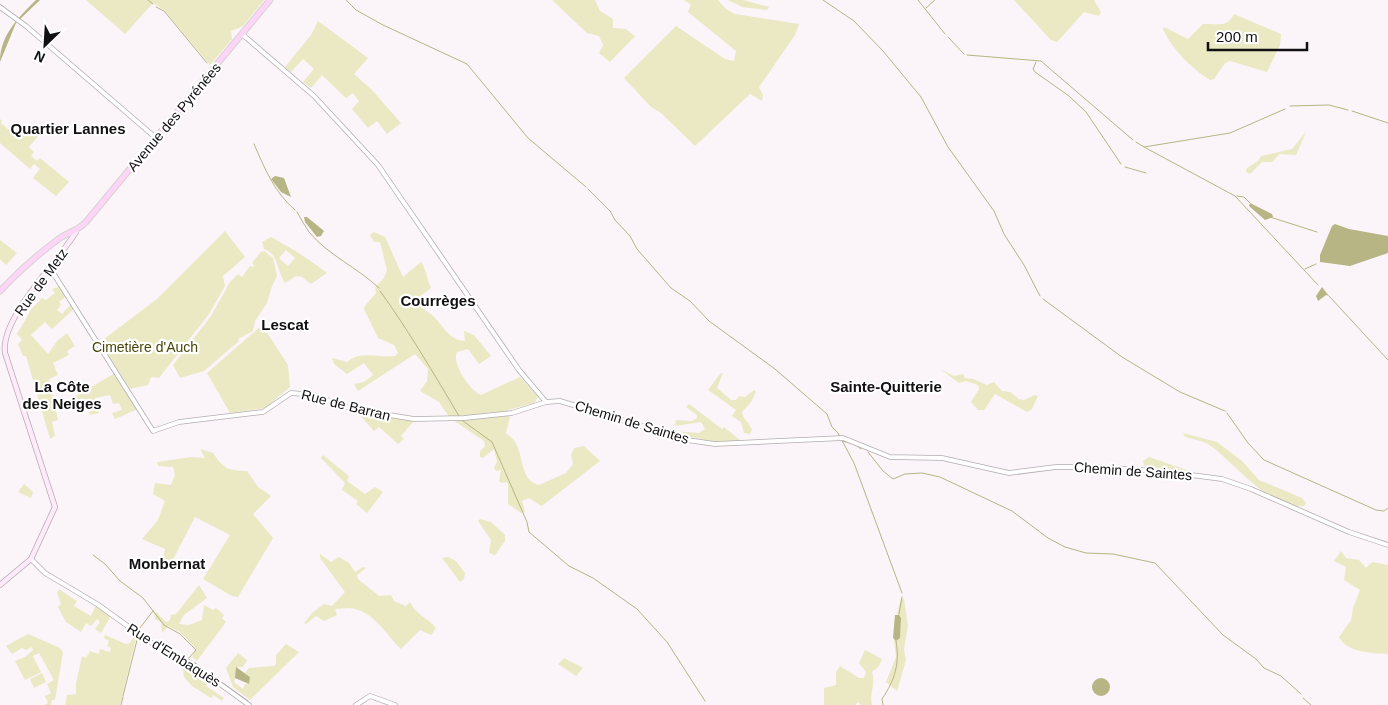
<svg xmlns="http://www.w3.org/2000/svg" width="1388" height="705" font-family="Arial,sans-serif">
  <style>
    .green { fill: #eae9c3; fill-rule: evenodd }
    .water { fill: #b7b584 }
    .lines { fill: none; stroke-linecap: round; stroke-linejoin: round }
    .stream { stroke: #b7b584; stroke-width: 1 }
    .tertiary-casing { stroke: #b3acb1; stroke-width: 5.5 }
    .secondary-casing { stroke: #b3acb1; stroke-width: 6 }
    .primary-casing { stroke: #d4d4d4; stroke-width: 7 }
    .tertiary { stroke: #fff; stroke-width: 4 }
    .secondary { stroke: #ffeafa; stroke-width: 4.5 }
    .primary { stroke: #fed5f6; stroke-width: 5 }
    .labels { text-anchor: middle; stroke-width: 4.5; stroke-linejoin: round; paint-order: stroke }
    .street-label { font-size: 14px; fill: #121012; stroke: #fff }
    .park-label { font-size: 14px; fill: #494608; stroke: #fff }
    .neighbourhood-label { font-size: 15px; font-weight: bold; fill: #121012; stroke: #fff }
  </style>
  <rect width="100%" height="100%" fill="#fbf4f9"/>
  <!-- green -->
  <path class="green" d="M86,0H264L243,26L231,31L232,39L210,65L164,10L153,3L125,34Z
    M552,0H595L600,11L613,19V28L626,29L635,36L610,62L599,53L603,45L599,36L587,33Z
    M684,0H718L726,9L735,14L799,24L795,35L759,87L763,95L762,101L750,94L695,146L661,113L651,107L624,78L676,26L725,59L734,61L736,51L688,12L691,5Z
    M728,0H743L769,7L767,10L742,7Z
    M1014,0H1094L1101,12L1099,16L1084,12L1057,42L1051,40Z
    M1234,14L1281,34L1280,45L1267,72L1230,61L1225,63L1214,79L1210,80C1192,69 1172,49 1163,29L1164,27L1188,39L1203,24C1217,23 1226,29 1234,14Z
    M318,21L368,58L354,74L372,90L401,123L387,134L377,121L368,128L352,109L359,101L353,93L346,98L322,75L311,88L303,82L314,69L303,59L291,72L285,67L311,35Z
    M0,119L2,121L1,123L18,138L29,127L39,135L29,147L34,152L31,156L37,161L40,158L69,182L56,196L33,178L40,169L34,164L30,169L0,143Z
    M1306,132L1296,155L1280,154L1272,162H1262L1250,174L1246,172L1247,168L1258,161L1261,156L1292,149Z
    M225,231L245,257L223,276L225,286L209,314L159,378L151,377L148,385L130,389L100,342L157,299Z
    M374,232L385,237L403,277L421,262C426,268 427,280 431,288L420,296L418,302C422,309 428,311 433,316C443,325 449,341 465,341L464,331L474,335L491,356L479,364L468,349L457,352C451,363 470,391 481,395L520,377L538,397L534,403L508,410L510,417L506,433C509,436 513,438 515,442C524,455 520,481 539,485L566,473L573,464L571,455L574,448L584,446L600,461L543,505L541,506L529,498L522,501L525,512L521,513L508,504V485L507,482L502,483L499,481L501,470L496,471L494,468L497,462L494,449L483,458L480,457V451L485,446L484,441L450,418L439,402L420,391L427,381L428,369L415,354L358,391L354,384L364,382L373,375L364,363L347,374L334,364L332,358L347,362C361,350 378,358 395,356L398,353L394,345L378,338L364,309V307L376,293L375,287L384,278L387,270L380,242H374L370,235Z
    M271,237C291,248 309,259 327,273L311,284L302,277L296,276L285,283C277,272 279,254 264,249L262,242ZM286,250L295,258L288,266L279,258Z
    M0,240L17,253L6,265L0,259Z
    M264,251L273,258L277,276L272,286L267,303L255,321L253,331L238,339L239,341L204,371L180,378L173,365L211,316L230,282L238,274L242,277L250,266L253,267L254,265L252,263L261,252Z
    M60,286L67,296L59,302L61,305L57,310L62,314L72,303L75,308L52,329L45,322L31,335L48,354L57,341L67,333L75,346L67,351L69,355L53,363L58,375L49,379L58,420L52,422L55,436L50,439L26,356H23L18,344L22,340L17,334L32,308L42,298L46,300L55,293L52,289Z
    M262,325L288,365L290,387L265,408L230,413L207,373Z
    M940,369L954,376L963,374L965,378L973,379L987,385L994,382L1002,391L1010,392L1019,399L1024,400L1035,395L1038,396L1032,409L1027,412L995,394L984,410H978L971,402L979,389L978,385L966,381L959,383Z
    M115,373L138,409L115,419L112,413L122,410L119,403L113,404L110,395L95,398L99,413L90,415L87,405L79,407L76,396Z
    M723,373L717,388L731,400H736L739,396L745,397L754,390L756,392L751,402L742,412C743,420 750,423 752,430L750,434L744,433L741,422L732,416L736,410L708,390L720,374Z
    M689,404L722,429L724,427L741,441L718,442L674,434V431L699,433L705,429L701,422L675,426L676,420L692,421L697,418V415L686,407Z
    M358,413L414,421L401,436L404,439L398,444L379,427L374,431Z
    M1183,433L1217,442L1242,461L1259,480L1302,498L1306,503L1304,506C1270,509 1236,465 1211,446C1204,441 1193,439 1185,437Z
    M200,449L213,453C223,468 228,471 247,471L258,487L271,496L253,514L273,538L238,597L232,596L203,579L230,535L195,517L168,569L161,567L165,549L142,539L158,520L165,501L153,494L155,483L171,485L175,475L173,467L158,466L157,462L192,457L205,458Z
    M323,455L349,476L347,481L365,494L375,487L383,492L367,513L356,504L358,501L342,490L345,483L321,458Z
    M1149,457L1187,470L1189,472L1145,467L1143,461Z
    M24,484L33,492L31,498L18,492Z
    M480,519L491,522L505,535V541L495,555L489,553L491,540L478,521Z
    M1341,551L1346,558L1359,560L1366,568L1372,562L1388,565V654C1373,653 1347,653 1339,637L1351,620L1353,608L1360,590L1344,580L1346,567L1334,561Z
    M320,554L331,562L339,557L349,563L355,572L363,567L366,568L357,575L358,579L379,596L391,595L394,601L406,606L410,602C416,615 428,618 436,628L431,635L420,630L401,649C386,635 377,615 355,609C349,607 341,609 335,609L337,615L324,621L316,616L306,624L304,623L313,612L324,604L332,606L345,592L320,558Z
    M448,557L456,561L465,573L464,579L460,582L442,558Z
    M199,585L207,598L184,615L179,624L189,625L202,620L204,605L213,610L216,608L224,615L222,618L226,622L197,661L192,657L196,649L180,632L168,626L162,633L161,622L155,619L154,613L156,612L166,622L170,620L171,615L176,614Z
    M59,589L77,601L74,606L91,616L96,605L111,616L101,633L95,629L100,622L97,619L91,626L86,623L81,632L66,622L58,607L61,604L57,593Z
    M901,598L904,599L908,625L904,649L906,660L897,691L886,682L896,657L894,640L900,638L901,618L897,614Z
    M28,634L60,648L63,652L55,700H52L51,705H44L48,703L45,696L51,693L47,684L54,680L39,653L33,656L41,672L25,680L15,661L25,657L33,650L32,647L26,650L22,648L12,654L6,646Z
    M105,635L126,644L130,643L134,636L136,638L120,705H65L67,695L76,694V683L82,656L86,658L90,651L99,654L100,649L110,652L111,648L107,646L109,641L104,638Z
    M286,644L299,652L250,700L233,687L226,668L238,653L247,660L243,667H238L234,682L243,689L245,684H249L250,677L245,673L249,668L274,666L276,664V655Z
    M865,650L882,659L879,666L872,672C876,684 869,693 872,705H861L858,702L855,705H824V688L836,685V672L840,666L859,678H864L866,672L859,663Z
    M564,658L583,668L576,676L558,664Z
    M192,666L211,679L206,686L224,698L222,701L213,695L211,698L192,686L184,677L183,670L186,667Z
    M42,673L46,682L34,688L30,679Z"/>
  <!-- water -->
  <path class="water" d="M36,0H40L16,23L0,62C0,35 18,18 36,0Z
    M275,176L284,178L291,197L281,192L271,179Z
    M1250,203L1272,214L1273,217L1265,220L1249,206Z
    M304,217H307L324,231L321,236L317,237L305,222Z
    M1335,224L1349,229L1388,236V253L1350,266L1320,262V255L1332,226Z
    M1322,287L1329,296L1326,295L1318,301L1316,296Z
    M895,615H899L901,618L900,638L896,641L893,638Z
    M236,667L250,677L249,684L235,678Z
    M1092 687a9 9 0 1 1 18 0a9 9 0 1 1-18 0Z"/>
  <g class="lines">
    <!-- stream -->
    <path class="stream" d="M148,0L153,4
      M346,0L356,10L383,25L467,64L528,138L586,187
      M823,0L854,21L883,51L921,97L948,147L994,211L1004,234L1024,265L1040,296
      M918,0L945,34
      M156,7L164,11L207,63
      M926,8L935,0
      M948,37L964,54
      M967,55L1041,61L1133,140
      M1036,62L1033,69L1035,72L1069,96L1086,112L1121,164
      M1290,106L1329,105L1348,110
      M1352,111L1388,123
      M1136,142L1144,147L1230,133L1285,109
      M254,144C265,169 274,192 295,210
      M1144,147L1235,196L1318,285
      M1125,167L1146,173
      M588,189L610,211L615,220L630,236L637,249L671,288L690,301L709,321L775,369L827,414L832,427L838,433L854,463L902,593
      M1237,196L1244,197L1250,203
      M297,212C301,219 305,226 309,232C328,255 358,268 379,288
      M1270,217L1317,232
      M1305,269L1316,264
      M380,291C409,331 434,374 459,416
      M1329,296L1388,360
      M1043,299L1122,357L1180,392L1225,411
      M1227,413L1248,443L1264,460L1376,510L1384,511L1388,508
      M463,421L492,442L527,522L529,532L569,566L593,578L637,609L667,642L705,701
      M842,441L850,443
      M856,445L861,449
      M868,452L883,471L893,479L905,474L922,473L940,477L1012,511L1048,538L1065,547L1086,553L1113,554L1155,563L1223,635L1256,659L1264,668L1281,676L1301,694
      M93,555L105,564L120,581L143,598L164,625L180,634L196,650L188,659L192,661
      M899,614L902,597
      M140,628L153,611
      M194,662L209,673
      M211,674L218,679
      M220,681L248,701
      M123,696L138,636
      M1303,698L1311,705
      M121,705L123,697
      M883,705L882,699C895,680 900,663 896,641"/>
    <!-- tertiary casing -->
    <g class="tertiary-casing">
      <path id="tertiary" d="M0,7L26,26L156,138
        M242,34L314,96L378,165L519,370L546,402
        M50,268L153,431L179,422L263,412L291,393L314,395L352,409L414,419L464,418L512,413L546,402L560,401L687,440L715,444L843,438L890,457L942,458L1009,473L1056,467H1098L1168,472L1222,479L1251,489L1349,532L1388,545
        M31,559L45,573L97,604L150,642L198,668L249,705
        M356,705L370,696L395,705"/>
    </g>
    <!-- secondary casing -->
    <g class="secondary-casing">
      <path id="secondary" d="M0,585L31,559L55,507L5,353C0,318 58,262 76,232"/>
    </g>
    <!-- primary casing -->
    <g class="primary-casing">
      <path id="primary" d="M0,291C19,271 38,254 60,238C70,231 76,232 86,222L270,0"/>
    </g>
    <!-- tertiary -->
    <use href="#tertiary" class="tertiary"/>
    <!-- secondary -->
    <use href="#secondary" class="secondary"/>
    <!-- primary -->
    <use href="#primary" class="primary"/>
  </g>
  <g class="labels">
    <!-- street labels -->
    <g class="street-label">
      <text transform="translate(174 117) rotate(-50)" y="5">Avenue des Pyrénées</text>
      <text transform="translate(41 282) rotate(-54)" y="5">Rue de Metz</text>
      <text transform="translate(346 405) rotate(14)" y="5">Rue de Barran</text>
      <text transform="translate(632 422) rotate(17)" y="5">Chemin de Saintes</text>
      <text transform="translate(1133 471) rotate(4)" y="5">Chemin de Saintes</text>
      <text transform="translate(174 655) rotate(32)" y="5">Rue d'Embaquès</text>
    </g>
    <!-- park labels -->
    <g class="park-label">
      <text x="145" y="352">Cimetière d'Auch</text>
    </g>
    <!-- neighbourhood labels -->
    <g class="neighbourhood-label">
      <text x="68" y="134">Quartier Lannes</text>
      <text x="438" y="306">Courrèges</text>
      <text x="285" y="330">Lescat</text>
      <text x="62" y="392">La Côte<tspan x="62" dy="17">des Neiges</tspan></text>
      <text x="886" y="392">Sainte-Quitterie</text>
      <text x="167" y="569">Monbernat</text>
    </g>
  </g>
  <!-- north arrow -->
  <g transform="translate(45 45) rotate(205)" stroke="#ffffff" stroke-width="4" paint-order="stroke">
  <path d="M0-4L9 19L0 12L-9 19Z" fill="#121012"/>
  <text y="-8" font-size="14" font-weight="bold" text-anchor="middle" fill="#121012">N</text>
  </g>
  <!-- scale -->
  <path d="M1208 42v8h99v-8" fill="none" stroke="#121012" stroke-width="2.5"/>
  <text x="1216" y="42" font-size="15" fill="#121012" stroke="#ffffff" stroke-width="4" paint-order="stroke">200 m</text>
</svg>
